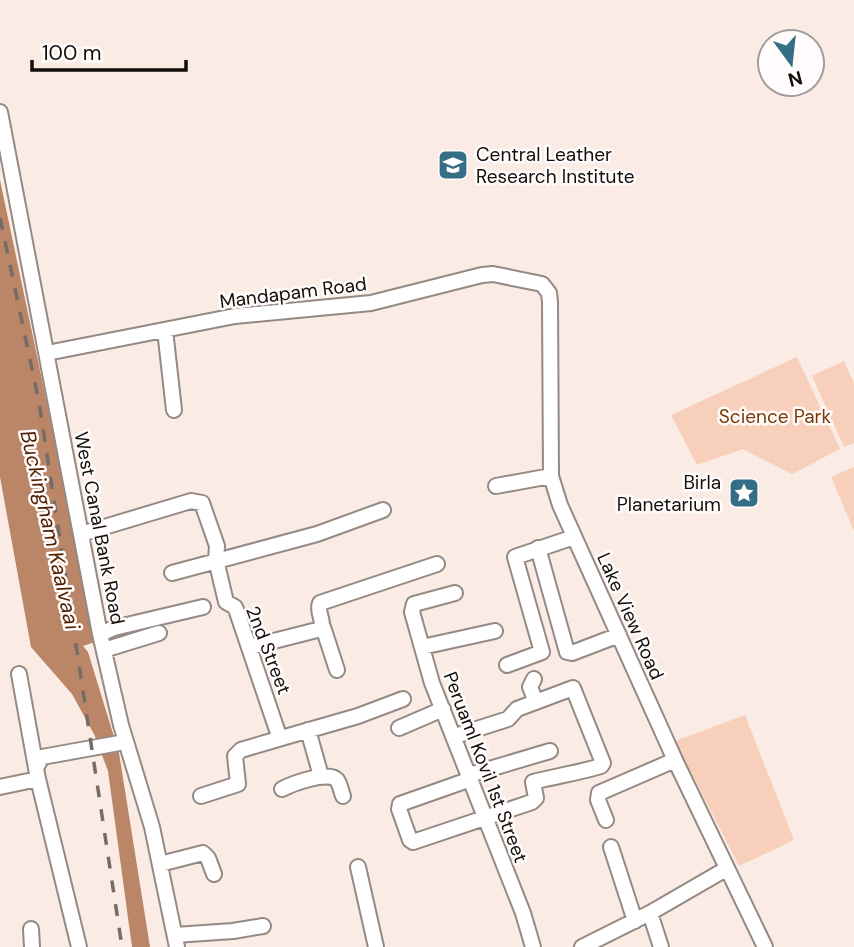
<svg xmlns="http://www.w3.org/2000/svg" width="854" height="947" font-family="'DM Sans',sans-serif">
  <style>
    .green { fill: #f7cfba }
    .water { fill: #bb8568 }
    .lines { fill: none; stroke-linecap: round; stroke-linejoin: round }
    .minor-casing { stroke: #958983; stroke-width: 18 }
    .minor { stroke: #fff; stroke-width: 14 }
    .rail { stroke: #746c67; stroke-width: 3.5; stroke-dasharray: 12 12; stroke-linecap: butt }
    .labels { text-anchor: middle; stroke-width: 5; stroke-linejoin: round; paint-order: stroke }
    .poi-label { font-size: 19px; fill: #120e0c; stroke: #fffcfb; text-anchor: start }
    .street-label { font-size: 19px; fill: #120e0c; stroke: #fffcfb }
    .park-label { font-size: 19px; fill: #7a3604; stroke: #fffcfb }
    .water-label { font-size: 21px; font-style: italic; fill: #521f00; stroke: #fffcfb }
  </style>
  <rect width="100%" height="100%" fill="#faece5"/>
  <!-- green -->
  <path class="green" d="M797,357L840,449L792,474L743,449L697,465L671,415Z
    M844,361L854,383V443L844,447L812,376Z
    M854,467V531L831,477Z
    M745,715L794,840L739,866L675,741Z"/>
  <!-- water -->
  <path class="water" d="M0,180L95,632V642L83,646L88,652L119,753L150,947H132L108,771L95,736L72,694L31,647L0,477Z"/>
  <g class="lines">
    <!-- minor casing -->
    <g class="minor-casing">
      <path id="minor" d="M0,112L100,634L121,725L152,827L177,947
        M165,330L174,410
        M47,353L235,316L371,303L482,275L493,274L542,284L549,293L550,302L551,476L560,505L675,760L765,947
        M496,486L551,476
        M81,534L191,501L202,503L217,546L216,560L226,602L235,607L237,612L279,736L285,737L358,716L403,699
        M538,548L567,652L572,653L619,635
        M172,573L317,534L383,510
        M455,593L414,604L412,612L432,683L523,913L533,947
        M323,627L337,670
        M100,634L114,628L203,607
        M250,647L321,629C325,621 316,612 320,603L437,564
        M422,647L495,631
        M104,650L159,633
        M507,665L542,652L515,557L574,537
        M19,674L38,779L79,947
        M534,679L530,687L536,702
        M399,728L443,709
        M308,730L321,776
        M455,736L508,719L517,709L573,688L603,763L601,766C578,773 556,776 533,782L536,798L532,802L413,842L410,840L399,809L400,804L471,779
        M36,768L42,757L125,742
        M469,775L550,751
        M0,787L38,779
        M282,789C292,784 328,770 337,780C340,784 341,791 343,796
        M201,796L238,784L235,756L241,750L285,737
        M606,820L598,800L599,793L675,760
        M611,847L635,921
        M160,864L203,853L208,858L214,874
        M358,867L376,947
        M650,913L661,947
        M31,929L32,947
        M175,935L233,931L263,926
        M582,947L650,913L726,869"/>
    </g>
    <!-- minor -->
    <use href="#minor" class="minor"/>
    <!-- rail -->
    <path class="rail" d="M0,218L39,402L122,947"/>
  </g>
  <!-- icons -->
  <defs>
    <g id="university-square" transform="scale(1.575)"><rect x="-9" y="-9" width="18" height="18" rx="4" fill="#346e87" stroke="#fffcfb"/><path d="M0-5L7-2L0 1L-7-2ZM-4 1L0 2.5L4 1V4Q0 6-4 4Z" fill="#fff"/></g>
    <g id="sight-square" transform="scale(1.575)"><rect x="-9" y="-9" width="18" height="18" rx="4" fill="#346e87" stroke="#fffcfb"/><path d="M0-6L1.8-2.2L6-1.7L2.9 1.2L3.7 5.4L0 3.3L-3.7 5.4L-2.9 1.2L-6-1.7L-1.8-2.2Z" fill="#fff"/></g>
  </defs>
  <g fill-rule="evenodd">
    <use href="#university-square" x="453" y="165"/>
    <use href="#sight-square" x="744" y="493"/>
  </g>
  <g class="labels">
    <!-- poi labels -->
    <g class="poi-label">
      <text x="476" y="161">Central Leather<tspan x="476" dy="22">Research Institute</tspan></text>
      <text x="721" y="489" text-anchor="end">Birla<tspan x="721" dy="22">Planetarium</tspan></text>
    </g>
    <!-- street labels -->
    <g class="street-label">
      <text transform="translate(293 292) rotate(-7)" y="7">Mandapam Road</text>
      <text transform="translate(100 528) rotate(79)" y="7">West Canal Bank Road</text>
      <text transform="translate(631 616) rotate(66)" y="7">Lake View Road</text>
      <text transform="translate(269 650) rotate(69)" y="7">2nd Street</text>
      <text transform="translate(486 767) rotate(69)" y="7">Peruaml Kovil 1st Street</text>
    </g>
    <!-- park labels -->
    <g class="park-label">
      <text x="775" y="423">Science Park</text>
    </g>
    <!-- water labels -->
    <g class="water-label">
      <text transform="translate(50 530) rotate(77)" y="7">Buckingham Kaalvaai</text>
    </g>
  </g>
  <!-- north arrow -->
  <g transform="translate(791 63) rotate(165)"><circle r="33" fill="#fffcfb" stroke="#a09d9b" stroke-width="2"/>
  <path d="M0-5L12 26L0 18L-12 26Z" fill="#346e87"/>
  <text y="-10" font-size="19" font-weight="bold" text-anchor="middle" fill="#120e0c">N</text>
  </g>
  <!-- scale -->
  <path d="M32 60v10h154v-10" fill="none" stroke="#120e0c" stroke-width="3.5"/>
  <text x="42" y="60" font-size="21" fill="#120e0c" stroke="#fffcfb" stroke-width="5" paint-order="stroke">100 m</text>
</svg>
